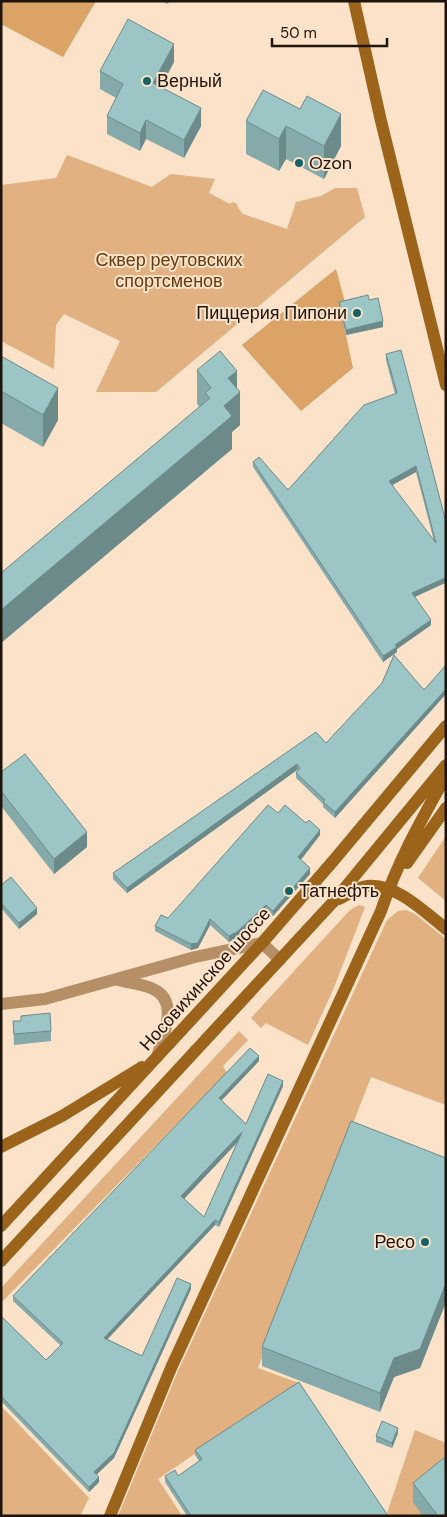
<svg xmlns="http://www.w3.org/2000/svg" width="447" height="1517" font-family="'DM Sans',sans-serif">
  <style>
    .green { fill: #e1b181 }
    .forest { fill: #dba366 }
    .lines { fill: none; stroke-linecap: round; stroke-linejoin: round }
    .street { stroke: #b68f66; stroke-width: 12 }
    .secondary { stroke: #9c631b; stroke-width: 12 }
    .wall { fill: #86a9aa; fill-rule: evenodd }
    .shaded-wall { fill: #6d8a8b }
    .building { fill: #9cc5c6; stroke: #6d8a8b; fill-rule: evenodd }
    .poi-dot { fill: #136366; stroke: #fbe2c9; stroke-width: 2 }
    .labels { text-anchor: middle; stroke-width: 4; stroke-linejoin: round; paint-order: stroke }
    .poi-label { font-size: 18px; fill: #1d140b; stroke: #fbe2c9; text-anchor: start }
    .park-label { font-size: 18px; fill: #633d0d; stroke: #fbe2c9 }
    .street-label { font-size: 18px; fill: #1d140b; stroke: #fbe2c9 }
  </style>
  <rect width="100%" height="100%" fill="#fbe2c9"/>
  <!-- green -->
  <path class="green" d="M67,155L152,187L171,174L215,179L209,193L230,204L233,202L237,204L238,208L243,214L287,229L296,202L321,196L335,188H357L365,217L156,392H96L120,341L64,314L56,325L54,369L1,341V185L56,178Z
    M446,836V901L418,878Z
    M359,905L365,907L333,990L308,1045L266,1023L261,1028L251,1018L350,910Z
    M406,910L415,914L446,939V1105L371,1077L258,1368L299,1383L158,1479L182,1516H118L178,1371L387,920L398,911Z
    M239,1031L248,1040L223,1066L227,1073L1,1303V1288Z
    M1,1406L89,1498L80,1516H1Z
    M415,1430L446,1443V1516H389L387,1513Z"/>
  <!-- forest -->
  <path class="forest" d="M1,1H96L63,57L1,24Z
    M336,269L346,306L340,308L353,368L301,411L242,345Z"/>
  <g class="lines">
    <!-- street -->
    <path class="street" d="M118,980C129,983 143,984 153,989C180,1001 163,1037 157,1057
      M1,1004L45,999L195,957L262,943L280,960"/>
    <!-- secondary -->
    <path class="secondary" d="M354,1L381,121L446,385
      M407,863L446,808
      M339,899C347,895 358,887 367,886C395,882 426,913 446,929
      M1,1147L62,1116L142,1067
      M1,1226L262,943L334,860L446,726
      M1,1261L334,901L446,765
      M110,1516L171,1368L381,911C397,863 421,820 446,776"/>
  </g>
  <!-- wall -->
  <path class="wall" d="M162,1H169L168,4Z
    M174,62L161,87L201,126L184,158L146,139L140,151L107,134V116L116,98L100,89V71Z
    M300,109L341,146L324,179L286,159L279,171L246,154V121Z
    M369,300L383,327L346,335L339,307V302Z
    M386,354L446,522V587L445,583L415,597L431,625L397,649V652L383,662L253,467V462L288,490L395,394L386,360ZM416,472L434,541L392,485Z
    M1,356L58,420L43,447L1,423Z
    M197,370L237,388L240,425L232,432V449L1,643V573L200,407L197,404Z
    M446,665V694L335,818L323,807V804L296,778V773L298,771L297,770L127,893L113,879V873L326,743L424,690Z
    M1,772L87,847L54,874L1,806Z
    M278,813L320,835L301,860L310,874L273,916L266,910L237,937L229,942L210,925L198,948L191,950L155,931V926L168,918Z
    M1,885L37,914L19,929L1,908Z
    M13,1021L51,1031V1041L14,1045Z
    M259,1061L221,1101L246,1124L283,1086L219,1227L215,1225L107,1339L142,1356L191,1289L114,1458L97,1474L99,1482L89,1492L1,1401V1316L46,1360L61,1346L13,1301V1296ZM238,1142L204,1217L184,1199Z
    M446,1158V1302L420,1368L394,1377L380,1412L262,1366V1347Z
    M398,1433L392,1448L376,1442V1436Z
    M195,1450L388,1516H187L165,1482V1476H178L199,1461L195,1455Z
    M413,1483L446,1516H423L413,1502Z"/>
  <!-- shaded-wall -->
  <path class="shaded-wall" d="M174,44V62L153,101V83Z
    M201,108V126L184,158V140Z
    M341,114V146L324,179V146Z
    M146,120V139L140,151V133Z
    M286,126V159L279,171V139Z
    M383,321V327L346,335V330Z
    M237,371V395L240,392V425L232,432V449L1,643V610L224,406L228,378Z
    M58,388V420L43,447V415Z
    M416,466V472L389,487V481Z
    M445,578V583L412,598V593Z
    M431,620V625L397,649V652L383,662V656L395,645Z
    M446,689V694L335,818V812Z
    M297,764V770L127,893V888Z
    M320,830V835L298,863V857Z
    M87,832V847L54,874V859Z
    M310,868V874L273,916V911Z
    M266,905V910L237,937L229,942V936Z
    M37,908V914L19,929V923Z
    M210,919V925L198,948L191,950V944Z
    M259,1056V1061L219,1103V1098Z
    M283,1081V1086L219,1227V1222Z
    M242,1132V1137L181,1202V1196Z
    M215,1220V1225L104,1343V1338Z
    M446,1283V1302L420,1368L394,1377L380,1412V1393L394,1358Z
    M191,1284V1289L114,1458L94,1477V1472Z
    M398,1428V1433L392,1448V1443Z
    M99,1477V1482L89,1492V1487Z"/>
  <!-- building -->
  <path class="building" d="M128,19L174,44L153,83L201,108L184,140L146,120L140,133L107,116L123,84L100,71Z
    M263,90L300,109L307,96L341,114L324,146L286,126L279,139L246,121Z
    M368,295L369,300L378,298L383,321L346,330L339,302Z
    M401,350L446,522V582L445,578L412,593L431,620L395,645L397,647L383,656L253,462L259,457L288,490L364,405L397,393L386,354ZM416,466L436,543L389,481Z
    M220,351L237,371L228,378L240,392L224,406L232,416L1,610V573L210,398L205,393L211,388L197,370Z
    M1,356L58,388L43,415L1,391Z
    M394,655L424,690L446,665V689L335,812L323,802L325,800L296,773L300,768L297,764L127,888L113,873L316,732L326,743L382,683Z
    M25,754L87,832L54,859L1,791V772Z
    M268,805L278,813L285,805L306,823L309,820L320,830L298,857L310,868L273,911L266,905L237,932L229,936L210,919L198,943L191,944L155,926L161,915L168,918Z
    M11,877L37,908L19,923L1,903V885Z
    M50,1013L51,1031L14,1034L13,1021H21V1016Z
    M250,1048L259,1056L219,1098L246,1124L268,1074L283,1081L219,1222L215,1220L104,1338L142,1356L177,1278L191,1284L114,1453L94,1472L99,1477L89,1487L1,1396V1316L46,1360L63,1343L13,1296ZM242,1132L204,1217L181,1196Z
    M351,1121L446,1158V1283L420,1349L394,1358L380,1393L262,1347Z
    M299,1382L388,1516H191L165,1476L175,1470L178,1476L202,1459L195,1450Z
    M382,1421L398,1428L392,1443L376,1436Z
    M445,1457L446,1516H438L413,1483Z"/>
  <!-- markers -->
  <g class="poi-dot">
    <circle cx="147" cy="81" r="5"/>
    <circle cx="299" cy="163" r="5"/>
    <circle cx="357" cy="313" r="5"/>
    <circle cx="289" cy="891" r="5"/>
    <circle cx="425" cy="1242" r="5"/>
  </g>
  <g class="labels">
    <!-- poi labels -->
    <g class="poi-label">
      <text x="157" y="87">Верный</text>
      <text x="309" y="169">Ozon</text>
      <text x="347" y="319" text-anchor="end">Пиццерия Пипони</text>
      <text x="299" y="897">Татнефть</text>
      <text x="415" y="1248" text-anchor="end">Ресо</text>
    </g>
    <!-- park labels -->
    <g class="park-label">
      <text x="169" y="266">Сквер реутовских<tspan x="169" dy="21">спортсменов</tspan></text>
    </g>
    <!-- street labels -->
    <g class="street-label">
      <text transform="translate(205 979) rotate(-48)" y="6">Носовихинское шоссе</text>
    </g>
  </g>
  <!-- border -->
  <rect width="447" height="1517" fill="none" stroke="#1d140b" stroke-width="5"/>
  <!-- scale -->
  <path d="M272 38v8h115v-8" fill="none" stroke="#1d140b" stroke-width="2.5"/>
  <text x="280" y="38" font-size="15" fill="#1d140b" stroke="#fbe2c9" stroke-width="4" paint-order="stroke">50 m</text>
</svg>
